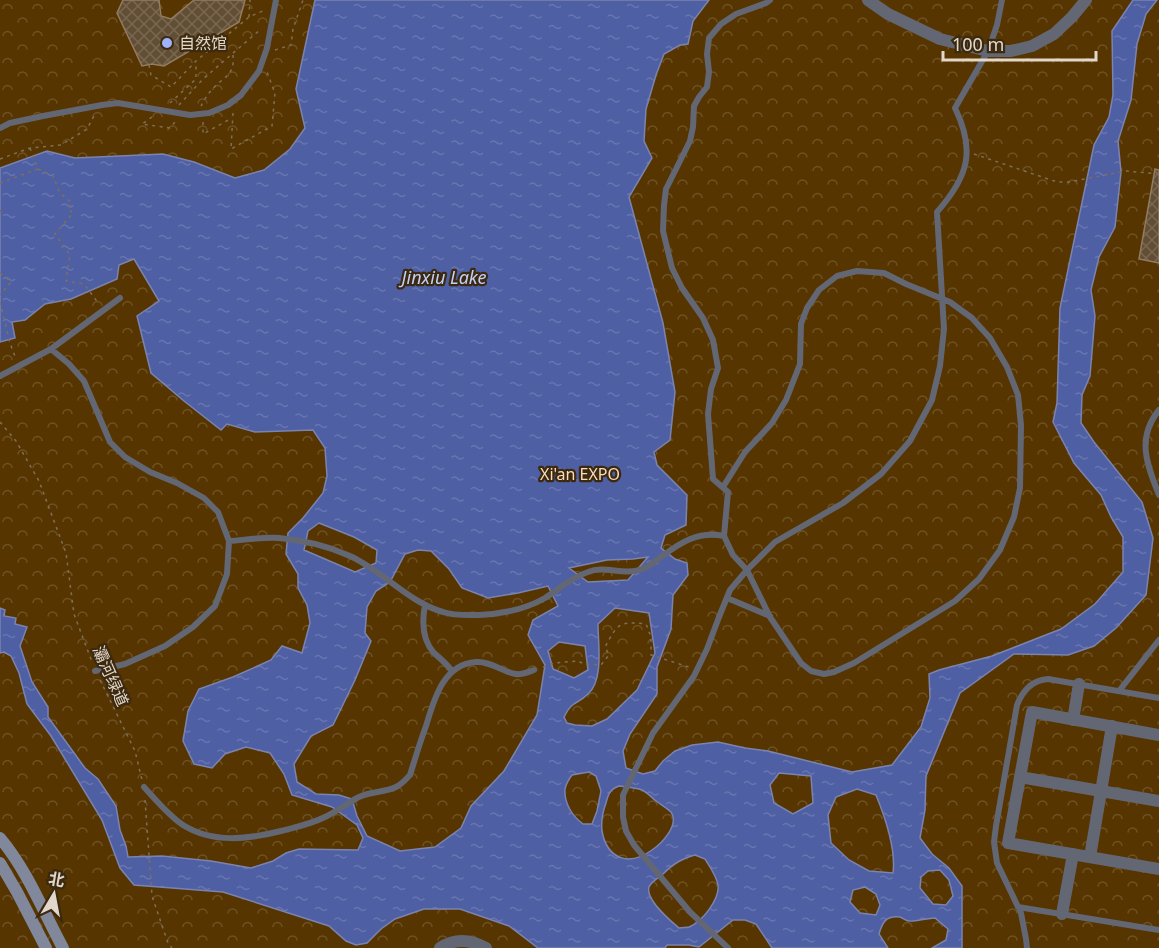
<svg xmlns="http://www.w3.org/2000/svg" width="1159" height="948" font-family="'Noto Sans','Noto Sans SC',sans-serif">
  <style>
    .park { fill: url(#park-crowns) }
    .water { fill: url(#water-ripples); stroke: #7b83af; stroke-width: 1.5; fill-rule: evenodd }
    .building { fill: url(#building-cross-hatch); stroke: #927c62; stroke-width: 1.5 }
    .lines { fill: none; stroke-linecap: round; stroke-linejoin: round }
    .path { stroke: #7e6f5a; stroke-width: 1.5; stroke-dasharray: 3 4.5; stroke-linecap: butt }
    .lane { stroke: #636774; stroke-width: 6 }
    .street { stroke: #636774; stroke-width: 12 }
    .secondary { stroke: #82889c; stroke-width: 12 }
    .poi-dot { fill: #9fb3fd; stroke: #3b2910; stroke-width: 2 }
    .labels { text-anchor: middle; stroke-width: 4.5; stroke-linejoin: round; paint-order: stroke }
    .poi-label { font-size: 16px; fill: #e3d7c9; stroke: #3b2910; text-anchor: start }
    .park-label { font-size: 16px; fill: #f9dcb9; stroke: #3b2910 }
    .street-label { font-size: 16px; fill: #e3d7c9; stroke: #3b2910 }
    .water-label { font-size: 18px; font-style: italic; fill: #c3cff6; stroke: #3b2910 }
  </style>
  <defs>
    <pattern id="park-crowns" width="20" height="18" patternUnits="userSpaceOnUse" patternTransform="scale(1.5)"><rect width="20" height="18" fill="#563500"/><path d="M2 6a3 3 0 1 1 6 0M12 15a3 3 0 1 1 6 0" fill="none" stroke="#6e5224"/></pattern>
    <pattern id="water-ripples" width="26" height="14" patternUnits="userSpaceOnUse" patternTransform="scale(1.5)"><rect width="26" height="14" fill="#4f5fa4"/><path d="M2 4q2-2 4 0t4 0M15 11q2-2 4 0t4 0" fill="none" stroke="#6875af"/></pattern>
    <pattern id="building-cross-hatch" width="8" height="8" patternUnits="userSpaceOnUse" patternTransform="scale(1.5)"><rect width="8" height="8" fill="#624e35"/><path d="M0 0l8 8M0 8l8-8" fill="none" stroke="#786751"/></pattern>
  </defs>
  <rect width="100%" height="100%" fill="#3b2910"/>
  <!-- park -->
  <path class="park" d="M0,0H1159V948H0Z"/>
  <!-- water -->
  <path class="water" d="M315,0H709L693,21L688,44L680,45L664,54L656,75L646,109L644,141L652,158L629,197L663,323L675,392L670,440L654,452L657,465L687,495L686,525L665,535L661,548L675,559L687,563L688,575L673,595L671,629L657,667V694L630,734L623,751L626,768L643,774L655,771L663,761L675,751L692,745L718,742L745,748L768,751L852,772L892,765L921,727L930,698L929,674L939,670L992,656L1061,629L1095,604L1123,572V537L1111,517L1101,495L1074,463L1053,422L1057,403L1060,308L1094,145L1109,117L1113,95L1112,31L1133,0H1157L1146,14L1137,44L1131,100L1118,141L1121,172L1115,227L1099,257L1091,290L1095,316L1090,376L1082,395L1081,423L1094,442L1142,502L1153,538L1146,595L1116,628L1094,646L1068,655L1014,654L960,693L926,776L925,810L920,838L932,854L949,868L962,886V948H932L946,940L948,929L935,918C928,918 914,922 909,921C906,921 903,918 900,917C886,915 882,923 879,934L888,948H772L756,924L745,920H733L699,947L689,945H667L665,948H538L509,926L460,909H424L395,919L381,929L367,943L356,945L346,941L329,926L223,892L134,885L120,868L102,820L51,736L27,704L19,673L11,656L4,652L0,653V608L5,610L4,616L16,618L15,624L27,627L20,646L32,682L48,707V717L85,768L98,779L116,806L120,830L126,846L128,857L162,856L211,861L251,868L273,861L286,853L299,849L358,850L363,838L357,825L332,807L292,795L284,774L270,753L246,747L225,754L212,768L194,764L183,741L188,711L199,689L233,677L271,660L282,646L302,653L310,623L307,605L298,588V574L286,554L288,533L303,518L323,493L327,476L325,448L313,430L255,432L227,424L221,430L184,401L151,373L137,316L159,301L134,259L119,265L117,279L71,299L45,304L25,320L12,322L15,338L0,342V168L47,151L75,158L163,154L194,162L235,178L264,170L290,149L305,128L296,89ZM319,523L354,537L377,550L376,563L355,572L304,550L308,531ZM418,550L431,551L449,569L462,588L488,598L518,593L548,586L558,606L533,620L528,635L545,665L537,715L504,771L471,806L461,828L435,847L400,851L367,836L357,816L352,799L339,795L316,794L297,782L294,764L311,736L333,725L355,680L371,641L365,633L367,607L376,591L390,582L405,554ZM648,557L628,580L588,582L569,568L607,560L633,559ZM615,608L649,613L655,653L637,690L607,719L592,726L575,725L567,723L564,717C572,700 577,705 588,694C604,680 598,643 598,624ZM559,642L585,646L588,670L574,678L553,669L548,651ZM589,772L596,776L601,791L597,811L592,824H583C572,816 564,803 565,789C566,784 569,779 572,775ZM779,773L811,776L813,803L793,814L774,803L770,785ZM619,786C626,787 635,787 642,790C647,792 652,798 656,801C660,804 667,808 671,812C680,825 661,844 652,850C629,867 607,859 602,831C601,822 603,811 606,803C608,795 610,789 619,786ZM857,789L876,795C885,817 896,850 893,873L869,871L849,860L831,843L828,815L836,797ZM695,855L705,859C710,867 716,875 718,885C720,899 702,922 689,927C686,928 683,927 679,928C671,921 645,900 649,887C651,882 658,878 663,874C673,864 681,859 695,855ZM940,870L949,880L953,896L946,905L933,904L920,888L921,877L928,871ZM865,887L876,894L880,905L876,915L860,913L850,902L853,890Z"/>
  <!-- building -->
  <path class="building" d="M123,0H159L161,16L171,19L194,0H245L239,22L164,66L152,64L142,66L117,13Z
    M1155,169L1159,170V263L1139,259Z"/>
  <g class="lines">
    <!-- path -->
    <path class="path" d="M249,17L250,0
      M275,50L291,45L293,29L303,0
      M149,65L151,75L171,87L196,61L249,17L265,10
      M170,103L196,79V62
      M179,105L203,79L261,29
      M201,106C204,101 207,94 212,90C223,76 235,77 233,55
      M233,113L231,149L272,126L275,93L267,72
      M152,117L142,124L170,128L175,122
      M203,122V134L232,118
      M30,148L38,169L53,176L60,193L72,203L68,209L73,213L55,234L70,255L66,281L84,284L99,304
      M974,154L1057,182H1069L1126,171L1159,174
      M0,159L30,148L61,145L87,129L94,116
      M0,183L38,169
      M0,210L2,215L0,216
      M0,273L11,282L0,295
      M0,302L10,343L16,359
      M0,422L16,441L39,481L66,553L74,614L92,662
      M543,667L554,663L578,661L584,664L601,665L609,655L605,647C618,623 619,621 646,624L651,637V655L689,667
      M100,680L135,751L142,780
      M145,800L152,896L168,943L172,948"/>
    <!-- lane -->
    <path class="lane" d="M0,128L10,123L43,116L102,105L118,103L190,115L209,113L228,105L241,95L259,71L267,48L276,0
      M51,349L69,364L84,381L110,442L125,457L150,472L177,483L204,498L218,512L229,541L227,574L215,606L193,627L165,646L125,664L95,671
      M0,376L51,349L120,298
      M1159,410C1136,438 1147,465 1159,495
      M724,536L728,492L713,479L708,414L711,389L718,368L713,340L703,318L682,288L672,268L663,231L664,205L666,189L690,141L693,127L694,106L699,97L707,87L709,72L707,54L709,38L721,24L736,14L766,3L770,0
      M229,541C245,540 262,537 279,538C303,540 328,546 350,556C383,571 408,602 443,612C455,616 467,615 479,615C501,614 526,609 545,598C559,589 572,577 588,572C605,565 624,576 642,569C649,567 655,561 661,557C681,542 698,531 724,536L733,555L747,570L770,617L801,663L811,671L824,674L834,672L854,663L955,601L979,579L1000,550L1014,517L1020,488L1021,425L1018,395L1007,367L990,338L972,318L950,302L906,284L884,273L857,271L837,276L819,290L807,308L801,324L800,364L786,400L772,423L745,452L723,487
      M727,598L770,616
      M425,605C422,621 422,640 434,653C441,659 447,664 452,671
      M1119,691L1159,640
      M144,787C156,800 168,815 183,825C213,844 249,839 281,831C296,827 311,824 325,817C336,812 346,804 357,798C369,791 384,793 396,787C402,784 406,779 410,775C415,759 420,742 426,726C434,700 443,664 476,662C491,661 502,672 516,674C521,675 528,672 534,670
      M1018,907L1159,930
      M728,948L690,912L634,845L626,831L623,817V795L653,733L694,676L707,649L719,617L730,590L747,570L775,542L843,503L881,474L910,441L932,400L940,366L944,329L937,212C968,177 976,151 955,108L988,51L997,25L1002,0
      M1027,948L1026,939L1021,913L997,863L994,842L996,826L1017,705C1023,690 1032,680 1048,679L1159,698"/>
    <!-- street -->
    <path class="street" d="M868,0L888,14L940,39L988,51H1011L1032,46L1054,34L1072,17L1086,0
      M1073,720L1079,684
      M1159,735L1032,712L1008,843L1159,869
      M1020,777L1159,801
      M1090,857L1112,726
      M1062,914L1073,854
      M440,948C455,938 470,939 486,948"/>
    <!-- secondary -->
    <path class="secondary" d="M0,838C27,870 43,911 63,948
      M0,863L17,892L46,948"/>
  </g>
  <!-- markers -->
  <circle class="poi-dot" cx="167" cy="43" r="6"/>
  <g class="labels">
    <!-- poi labels -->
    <g class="poi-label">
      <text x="179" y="49">自然馆</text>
    </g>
    <!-- park labels -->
    <g class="park-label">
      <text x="580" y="480">Xi'an EXPO</text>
    </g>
    <!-- street labels -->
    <g class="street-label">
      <text transform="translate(111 676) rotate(66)" y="6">灞河绿道</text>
    </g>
    <!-- water labels -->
    <g class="water-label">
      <text x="444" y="284">Jinxiu Lake</text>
    </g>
  </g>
  <!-- north arrow -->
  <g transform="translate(54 894) rotate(10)" stroke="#3b2910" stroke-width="4.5" paint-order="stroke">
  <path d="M0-4.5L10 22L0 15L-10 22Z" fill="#e3d7c9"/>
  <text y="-9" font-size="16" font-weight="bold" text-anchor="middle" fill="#e3d7c9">北</text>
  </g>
  <!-- scale -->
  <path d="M943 51v9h153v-9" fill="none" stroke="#e3d7c9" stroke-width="3"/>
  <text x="952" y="51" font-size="18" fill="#e3d7c9" stroke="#3b2910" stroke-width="4.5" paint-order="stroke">100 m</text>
</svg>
